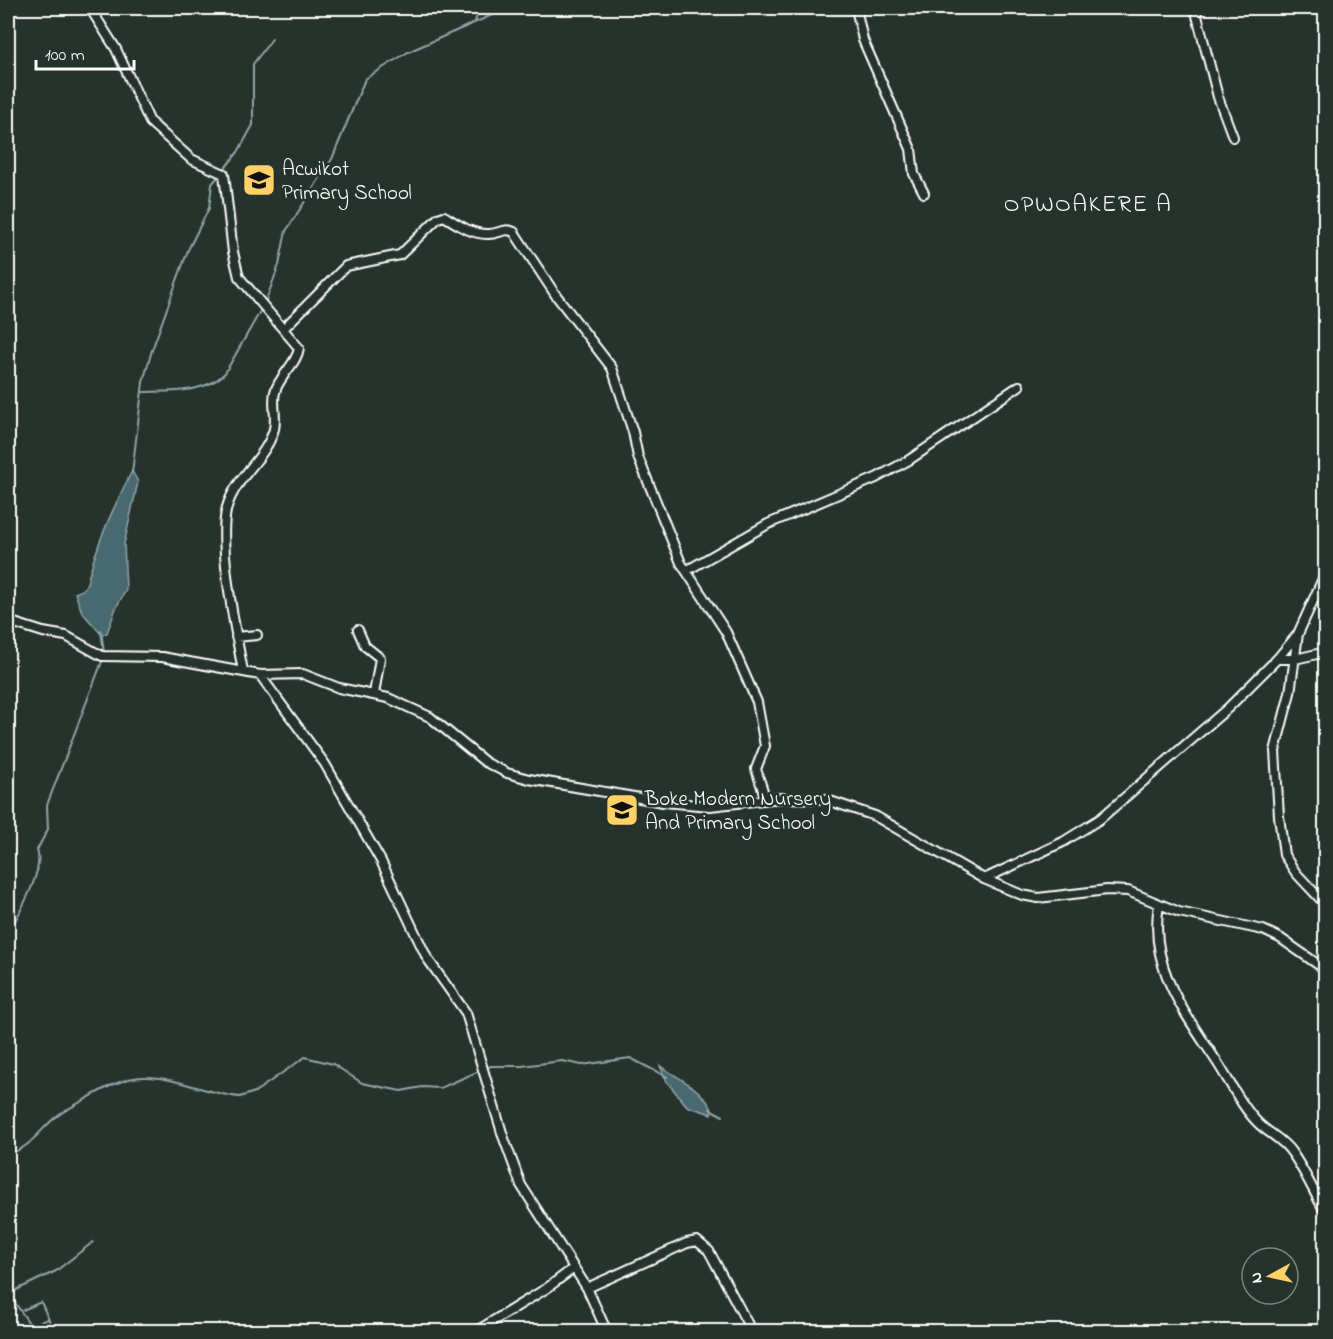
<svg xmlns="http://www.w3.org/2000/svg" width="1333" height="1339" font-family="'Indie Flower',sans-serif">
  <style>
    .water { fill: #496970; stroke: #92a5a9; stroke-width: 1.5 }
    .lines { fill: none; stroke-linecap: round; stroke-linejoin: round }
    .stream { stroke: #92a5a9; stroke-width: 2 }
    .minor-casing { stroke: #fff; stroke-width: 12 }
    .minor { stroke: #26332d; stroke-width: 8 }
    .labels { text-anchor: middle; stroke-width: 5; stroke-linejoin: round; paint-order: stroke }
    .poi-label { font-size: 21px; fill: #fff; stroke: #26332d; text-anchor: start }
    .quarter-label { font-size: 24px; letter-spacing: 1.5px; fill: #fff; stroke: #26332d }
  </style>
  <rect width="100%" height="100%" fill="#26332d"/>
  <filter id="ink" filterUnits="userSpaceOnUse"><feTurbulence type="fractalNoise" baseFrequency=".0167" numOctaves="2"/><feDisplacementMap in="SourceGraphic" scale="12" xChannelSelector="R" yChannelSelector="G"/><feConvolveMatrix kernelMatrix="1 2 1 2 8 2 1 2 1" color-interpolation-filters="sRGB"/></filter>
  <g filter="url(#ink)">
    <!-- water -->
    <path class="water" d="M132,471L138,482L124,544L126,590L116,608L107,633L102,635L82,612L75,593L83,590L87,583C97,543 113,508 132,471Z
      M660,1066C680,1079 701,1088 712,1109L711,1114L687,1106L667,1082Z"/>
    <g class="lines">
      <!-- stream -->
      <path class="stream" d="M475,22L479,8
        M265,303L279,265L286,231L332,159L365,79L408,52L508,8
        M142,392C170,391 205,394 225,373L262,308
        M132,473L143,382L152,350L188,250L209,208L212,184L238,152L253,125V64L272,39
        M101,630L104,653
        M8,935C18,914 45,871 37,850L48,829L47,805L103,659
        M710,1109L723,1116
        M8,1154C34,1148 43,1122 66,1110C88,1099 119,1076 145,1077C177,1077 208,1094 240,1097L255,1092L305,1057L333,1064L362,1083L401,1091L422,1087L440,1088L491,1066H522L562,1061L582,1065L630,1058L667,1077
        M8,1294L56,1271L93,1242
        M9,1294L35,1332
        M23,1310L41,1302L53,1329
        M32,1325L48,1319"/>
      <!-- minor casing -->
      <g class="minor-casing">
        <path id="minor" d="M90,8L116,49L150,122L191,159L224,174L233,252L239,277L299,348C297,364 279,376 275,392C272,404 277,417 274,429C266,459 236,476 227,507C217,541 236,634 243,671
          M856,8L863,40L911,149L914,174L924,193
          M1195,8L1218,97L1233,137
          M284,328L346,266L400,255L438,218L444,216C457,224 471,234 487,234C498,235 503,227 514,232L555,294L612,368L633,432L638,457L681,563L726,632L757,702L765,746L756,769L766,800
          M686,571L768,524L876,478L909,460L1019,386
          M1326,572L1298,634L1290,693L1275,751L1279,816L1284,855L1296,873L1326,905
          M8,621L43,632L66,636L102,656L162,657L260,675L303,674L339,688L388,698L430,717L485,762L507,773L529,779L663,802L710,806L781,798L824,799L875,816L984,879L1022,895L1038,898L1107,890L1128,891L1179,912L1263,930L1280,938L1326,970
          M358,630L365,646L380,658L374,694
          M236,637L257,635
          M1277,659H1295L1326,652
          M260,675L325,764L381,861L427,958L466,1013L503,1136L521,1185L587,1288L607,1332
          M984,879L1063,842L1100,819L1228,708L1277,659L1298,634
          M1159,905C1148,967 1185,1013 1217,1062C1230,1082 1241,1106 1258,1123C1269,1134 1283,1139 1292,1153C1305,1171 1314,1193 1326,1213
          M587,1288L687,1243L697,1241L709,1251L752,1332
          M475,1332L547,1288L574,1268"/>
      </g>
      <!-- minor -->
      <use href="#minor" class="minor"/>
    </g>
  </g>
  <!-- icons -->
  <defs>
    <g id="school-square" transform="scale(1.725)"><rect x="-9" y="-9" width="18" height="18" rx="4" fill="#ffd166" stroke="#26332d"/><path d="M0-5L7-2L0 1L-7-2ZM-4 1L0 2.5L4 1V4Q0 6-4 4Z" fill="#111"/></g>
  </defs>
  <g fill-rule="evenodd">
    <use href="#school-square" x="259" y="180"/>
    <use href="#school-square" x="622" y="810"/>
  </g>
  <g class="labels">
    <!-- poi labels -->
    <g class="poi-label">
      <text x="282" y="175">Acwikot<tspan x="282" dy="24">Primary School</tspan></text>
      <text x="645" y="805">Boke Modern Nursery<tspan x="645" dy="24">And Primary School</tspan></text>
    </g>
    <!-- quarter labels -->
    <g class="quarter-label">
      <text x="1088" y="211">OPWOAKERE A</text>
    </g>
  </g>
  <!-- margin -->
  <rect width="1333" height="1339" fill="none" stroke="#26332d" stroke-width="30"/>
  <rect x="15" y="15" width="1303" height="1309" fill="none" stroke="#fff" stroke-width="2" filter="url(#ink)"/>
  <!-- north arrow -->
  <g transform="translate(1270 1276) rotate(262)"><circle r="28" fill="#26332d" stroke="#7d8581" stroke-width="1.5"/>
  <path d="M0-4.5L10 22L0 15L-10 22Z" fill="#ffd166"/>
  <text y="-9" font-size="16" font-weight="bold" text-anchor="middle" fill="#ffffff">N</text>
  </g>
  <!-- scale -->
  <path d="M36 60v9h98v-9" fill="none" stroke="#ffffff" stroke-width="3"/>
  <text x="45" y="60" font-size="18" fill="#ffffff" stroke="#26332d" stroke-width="4.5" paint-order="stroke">100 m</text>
</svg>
